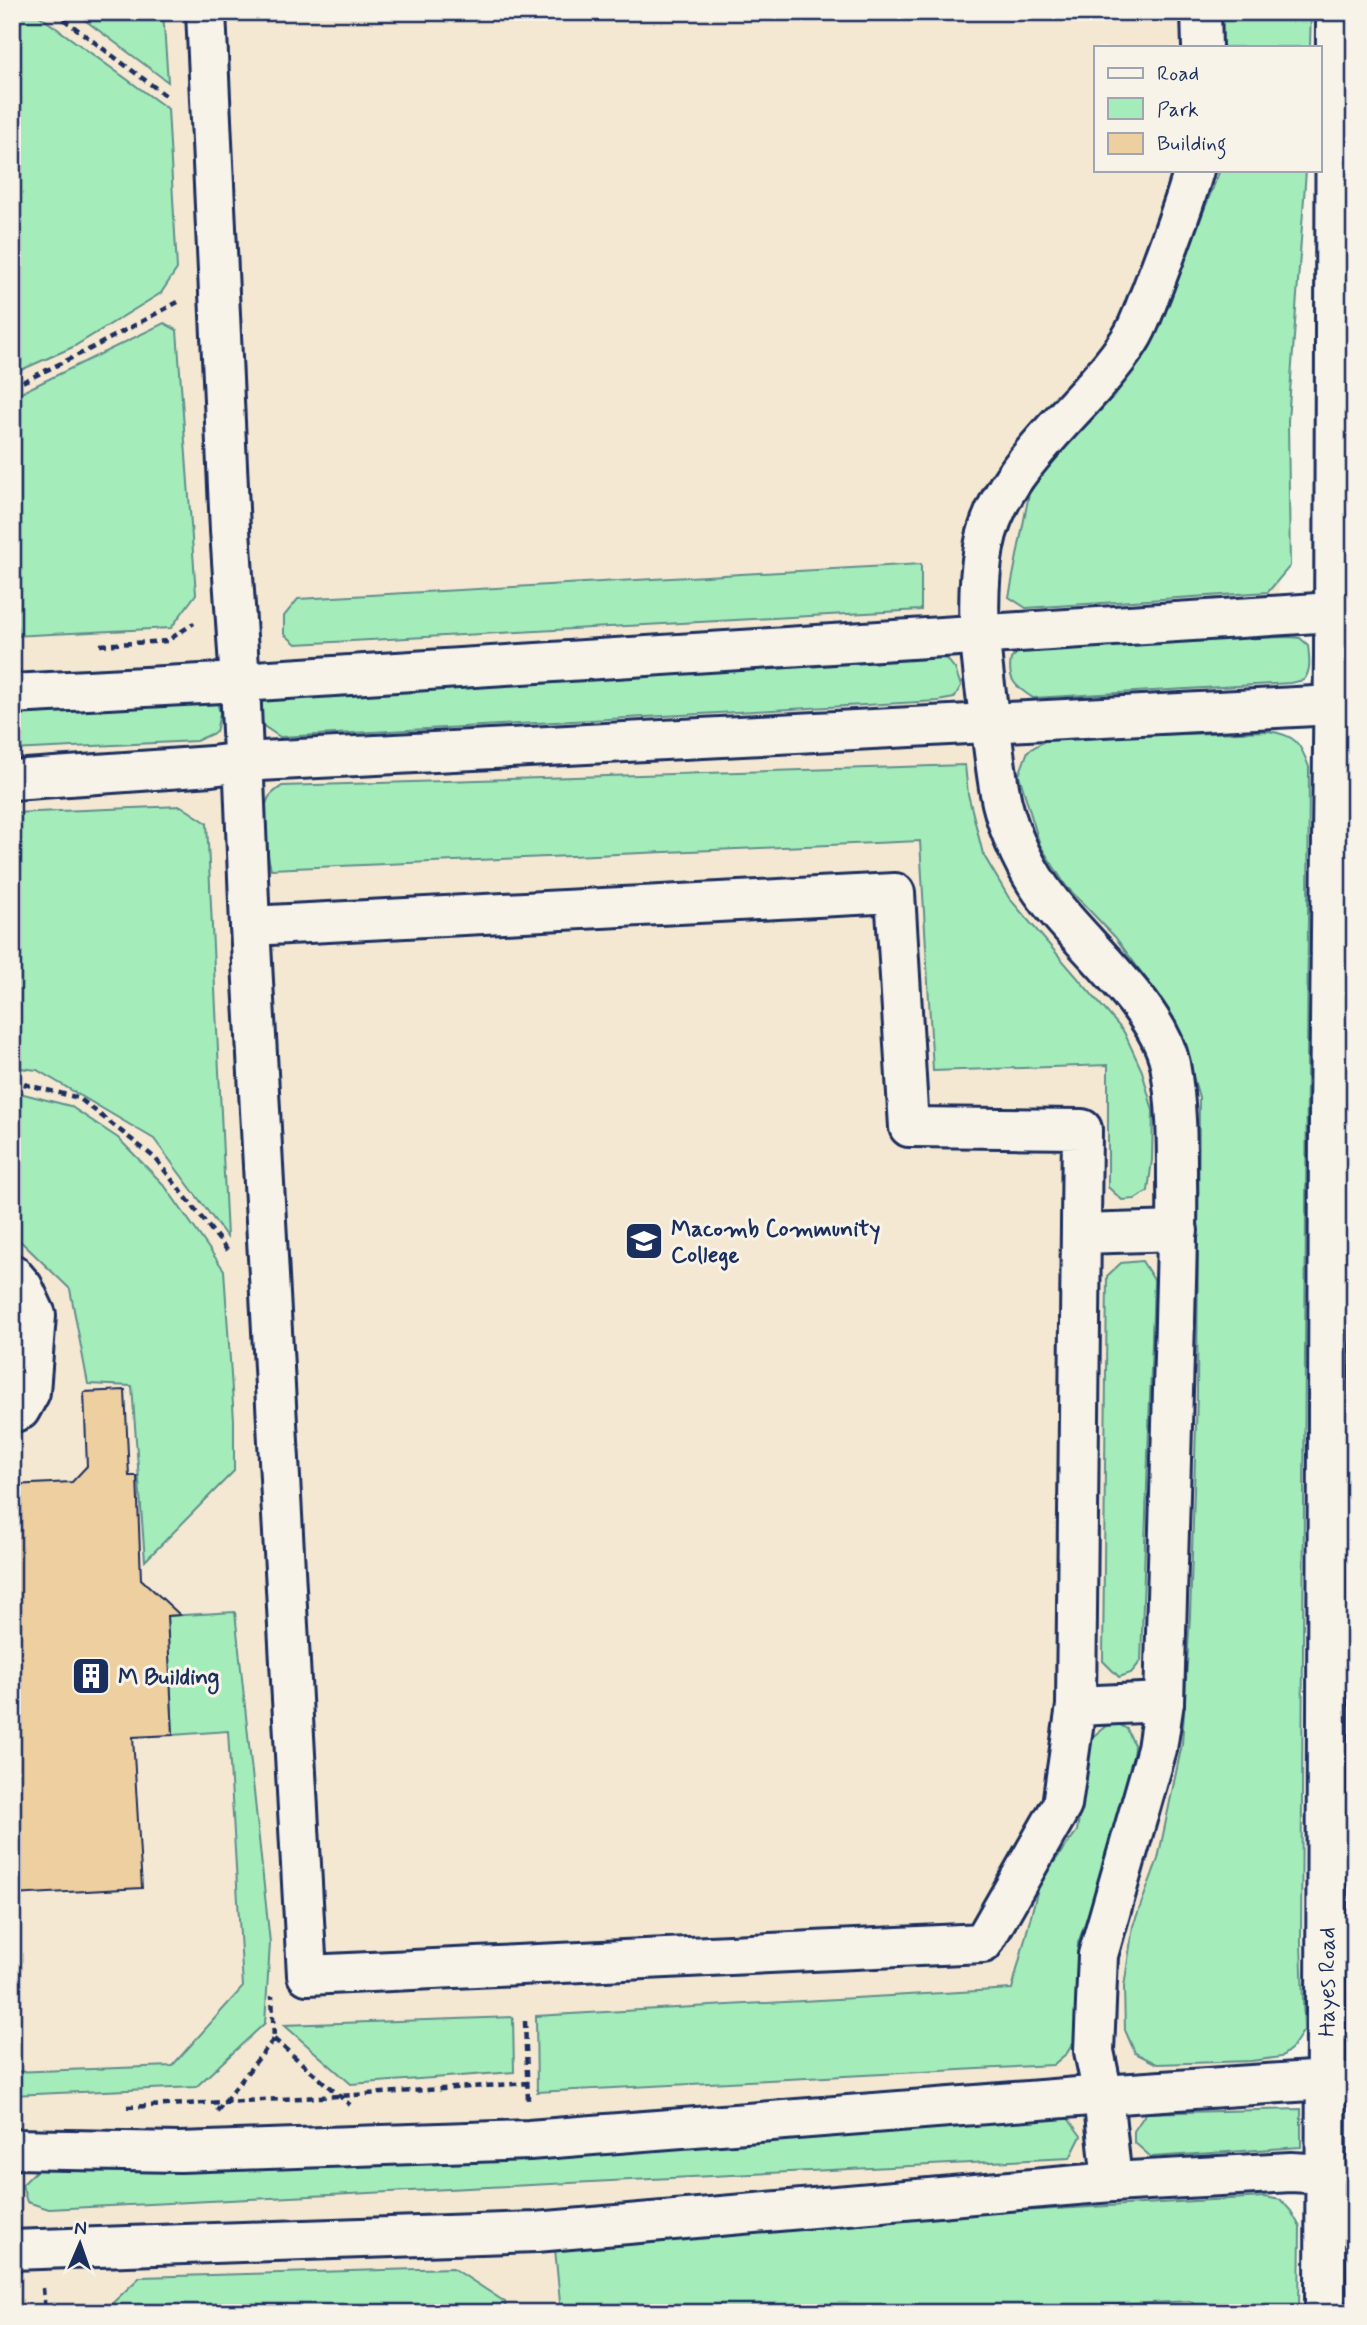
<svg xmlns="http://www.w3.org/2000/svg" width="1367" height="2325" font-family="Mynerve,sans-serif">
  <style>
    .built { fill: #f4e8d2 }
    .green { fill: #a4edbb; stroke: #608e8c; stroke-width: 2 }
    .building { fill: #edcfa0; stroke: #1b2f5e; stroke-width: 2 }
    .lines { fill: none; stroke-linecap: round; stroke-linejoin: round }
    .minor-casing { stroke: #1b2f5e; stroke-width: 44 }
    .path { stroke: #1b2f5e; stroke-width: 4.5; stroke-dasharray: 7 5; stroke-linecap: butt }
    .minor { stroke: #f7f3e8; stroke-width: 38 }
    .labels { text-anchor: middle; stroke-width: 6; stroke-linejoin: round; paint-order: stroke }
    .poi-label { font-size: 23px; font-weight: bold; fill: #1b2f5e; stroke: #f7f3e8; text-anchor: start }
    .street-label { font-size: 23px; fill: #1b2f5e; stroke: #f7f3e8 }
  </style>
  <rect width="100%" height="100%" fill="#f7f3e8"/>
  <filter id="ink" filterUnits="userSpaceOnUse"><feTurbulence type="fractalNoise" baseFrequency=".0143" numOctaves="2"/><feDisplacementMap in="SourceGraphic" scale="14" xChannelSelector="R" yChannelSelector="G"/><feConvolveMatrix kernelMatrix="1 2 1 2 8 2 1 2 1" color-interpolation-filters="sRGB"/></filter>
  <g filter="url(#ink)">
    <!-- built -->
    <path class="built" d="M12,12H1281V47H1096V170H1280L1273,2313H12Z"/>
    <!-- green -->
    <path class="green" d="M12,12H34L168,109L177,269L161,293L73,347L12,374Z
      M74,12H163L168,82Z
      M1223,12H1311L1310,47H1222Z
      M1220,170H1306L1288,421L1290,566L1268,592L1026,608L1009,597L1029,494L1066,434L1172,291Z
      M164,323L177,330L196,594L171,628L12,636V397Z
      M921,564V610L296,644L284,634V616L298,599Z
      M1290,637L1300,638L1308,645C1309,657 1312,669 1304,680L1290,683L1033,698C1016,687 1007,680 1011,659L1019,651L1184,640Z
      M934,657L947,659L955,669L961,686L954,698L938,701L280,737L265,727L256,711L263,697L277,686Z
      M216,699L220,713L216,732L196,741L12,750V700Z
      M1268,731C1295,735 1300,742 1309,767L1301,1942L1304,2030L1292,2048L1281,2057L1251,2061L1157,2064L1135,2053L1125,2030L1124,1987L1133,1926L1158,1859L1182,1744L1190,1616L1197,1396L1199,1097L1185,1049L1156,992L1115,937L1066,886L1040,845L1019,775L1028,751L1048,739Z
      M965,765L968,794L983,854L1009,898L1124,1032L1142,1071L1153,1111L1152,1160L1148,1191L1135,1199L1122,1200L1108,1187V1065L933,1071L920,841L271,869C266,850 259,816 269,797C272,793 278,789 282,786Z
      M181,806L207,823L227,1237L154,1139L37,1070L12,1067V813Z
      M12,1091L70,1106L118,1138L164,1185L224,1270L234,1420V1471L145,1561L132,1386L88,1384L70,1289L12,1233Z
      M1142,1261L1154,1280L1141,1661L1131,1673L1119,1677L1103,1661L1107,1276L1121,1263Z
      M235,1612L270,1943L265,2023L196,2087L12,2095V2072L172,2066L243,1987L228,1731L173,1735L167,1616Z
      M1118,1724L1127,1729L1134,1745L1130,1797L1078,1943L1075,2040L1067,2053L1053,2065L537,2092L536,2016L1012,1989L1040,1881L1077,1831L1091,1738L1106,1726Z
      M513,2017L514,2072L351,2084L284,2025Z
      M1301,2109V2147L1151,2157L1134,2142V2131L1146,2113Z
      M1067,2117L1081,2136L1070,2158L49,2209L27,2202L22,2185L41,2166Z
      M1264,2197L1281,2200L1291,2211L1300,2227L1299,2313H1205L1190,2301L958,2313H561L554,2238Z
      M453,2268L505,2302L506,2313H102L140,2277Z"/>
    <!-- building -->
    <path class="building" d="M125,1390L129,1476H137L141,1579L180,1615L167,1616L173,1735L133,1737L142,1888L12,1895V1485L72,1482L87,1466L84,1392Z"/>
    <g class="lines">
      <!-- minor casing -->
      <g class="minor-casing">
        <g id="minor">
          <path d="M206,12L230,530L240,682L250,926L307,1975L983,1943L1062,1805L1076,1706L1164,1702"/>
          <path d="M1201,12L1202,47"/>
          <path d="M12,694L240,682L1333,612L1355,613"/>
          <path d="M12,780L211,766L243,762L1334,705"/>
          <path d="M250,926L895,893L909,1127L1082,1129L1076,1706"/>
          <path d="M1081,1234L1178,1231"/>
          <path d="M12,1274L23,1287L36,1315L30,1392L20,1410L12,1413"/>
          <path d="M12,2149L180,2152L529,2140L1103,2095L1326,2080L1355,2083"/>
          <path d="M1112,2182L1103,2095L1094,2051L1098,1955L1157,1749L1164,1702C1168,1575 1171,1448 1175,1321C1176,1274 1178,1227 1177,1180C1177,1141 1177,1103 1170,1064C1158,1007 1084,947 1048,899C1027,872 1010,836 1002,803C997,781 995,758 992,737C983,675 973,610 984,547C998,465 1086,409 1130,340C1139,327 1144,309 1150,295C1166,253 1182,213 1194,170"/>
          <path d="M12,2250L536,2232L1112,2182L1291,2172L1327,2174"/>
          <path id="s1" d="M1325,2313L1329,1118L1334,656L1336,12"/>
        </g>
      </g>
      <!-- path -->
      <path class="path" d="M54,12L169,98
        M12,387L90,349L178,302
        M100,645L167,641L194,623
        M12,1081L79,1098L155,1158L227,1250
        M525,2021L528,2100
        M274,2039L350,2105
        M127,2107L339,2096L528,2083
        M217,2111L274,2039L272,1996
        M43,2288L45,2313"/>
      <!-- minor -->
      <use href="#minor" class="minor"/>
    </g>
  </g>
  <!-- icons -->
  <defs>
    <g id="university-square" transform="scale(2.0125)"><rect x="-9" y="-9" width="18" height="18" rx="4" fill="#1b2f5e" stroke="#f7f3e8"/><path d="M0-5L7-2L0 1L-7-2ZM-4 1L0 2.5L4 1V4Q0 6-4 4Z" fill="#fff"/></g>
    <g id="building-square" transform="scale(2.0125)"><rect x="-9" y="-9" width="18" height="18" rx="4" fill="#1b2f5e" stroke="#f7f3e8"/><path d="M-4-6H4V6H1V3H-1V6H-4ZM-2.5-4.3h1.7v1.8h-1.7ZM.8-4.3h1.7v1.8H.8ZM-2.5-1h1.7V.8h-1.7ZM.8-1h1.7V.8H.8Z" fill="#fff"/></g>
  </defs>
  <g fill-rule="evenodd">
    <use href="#university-square" x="644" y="1241"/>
    <use href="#building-square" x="91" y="1676"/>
  </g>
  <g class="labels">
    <!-- poi labels -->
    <g class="poi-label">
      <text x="671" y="1236">Macomb Community<tspan x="671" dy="26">College</tspan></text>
      <text x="118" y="1684">M Building</text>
    </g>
    <!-- street labels -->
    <g class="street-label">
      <text dy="8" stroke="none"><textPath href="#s1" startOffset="331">Hayes Road</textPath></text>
    </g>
  </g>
  <!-- margin -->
  <rect width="1367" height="2325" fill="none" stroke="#f7f3e8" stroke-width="42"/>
  <rect x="21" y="21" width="1325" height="2283" fill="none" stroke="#1b2f5e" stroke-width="2.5" filter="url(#ink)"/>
  <!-- legend -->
  <rect x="1094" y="46" width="228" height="126" fill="#f7f3e8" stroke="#9fa5b1" stroke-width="2"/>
  <rect x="1108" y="68" width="35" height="10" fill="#f7f3e8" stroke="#9fa5b1" stroke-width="2"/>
  <text x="1157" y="80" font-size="21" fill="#1b2f5e">Road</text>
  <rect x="1108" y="98" width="35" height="21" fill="#a4edbb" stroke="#9fa5b1" stroke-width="2"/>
  <text x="1157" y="116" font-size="21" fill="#1b2f5e">Park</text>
  <rect x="1108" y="133" width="35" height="21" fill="#edcfa0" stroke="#9fa5b1" stroke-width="2"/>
  <text x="1157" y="150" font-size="21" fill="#1b2f5e">Building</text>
  <!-- north arrow -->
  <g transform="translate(80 2244) rotate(2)" stroke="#f7f3e8" stroke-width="5" paint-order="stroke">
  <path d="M0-5L12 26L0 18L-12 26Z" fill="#1b2f5e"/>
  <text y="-10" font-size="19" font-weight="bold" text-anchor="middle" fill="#1b2f5e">N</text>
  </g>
</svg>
